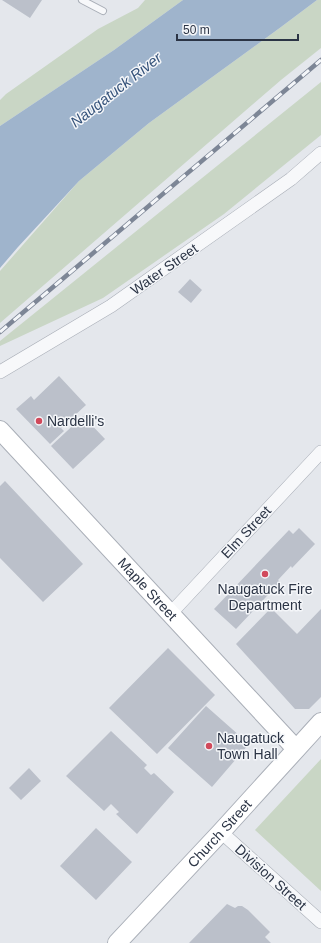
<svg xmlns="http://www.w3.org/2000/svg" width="321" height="943" font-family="Arial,sans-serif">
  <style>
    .green { fill: #c9d6c5 }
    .water { fill: #9fb4cc }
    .building { fill: #bbc0ca }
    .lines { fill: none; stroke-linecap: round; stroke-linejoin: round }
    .lane-casing { stroke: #a9aeb7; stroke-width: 8 }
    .street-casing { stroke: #a9aeb7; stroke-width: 14 }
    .secondary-casing { stroke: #a9aeb7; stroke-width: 20 }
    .lane { stroke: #f7f8fa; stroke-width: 6 }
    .street { stroke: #f7f8fa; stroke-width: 13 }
    .secondary { stroke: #fff; stroke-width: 18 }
    .rail-casing { stroke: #7d8696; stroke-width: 4.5 }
    .rail { stroke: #f4f6f9; stroke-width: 3; stroke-dasharray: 9; stroke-linecap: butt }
    .poi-dot { fill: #d1495b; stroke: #f4f6f9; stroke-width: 1.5 }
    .labels { text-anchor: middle; stroke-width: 3; stroke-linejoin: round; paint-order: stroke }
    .street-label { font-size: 14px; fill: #2b3445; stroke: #f4f6f9 }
    .poi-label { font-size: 14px; fill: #2b3445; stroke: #f4f6f9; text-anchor: start }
    .water-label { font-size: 15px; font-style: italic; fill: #34527a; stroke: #f4f6f9 }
  </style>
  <rect width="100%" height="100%" fill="#e4e7ec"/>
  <!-- green -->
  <path class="green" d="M145,0H183L114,50L0,126V100L6,94L98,29L138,8Z
    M317,0H321V48L281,80L0,323V271L79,181L149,123L281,27Z
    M321,82V135L224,214L103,298L0,346V341Z
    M321,759V891L255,830Z"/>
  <!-- water -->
  <path class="water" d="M183,0H317L281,27L149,123L79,181L18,247L0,268V126L114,50Z"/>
  <!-- building -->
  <path class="building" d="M2,0H42L30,18Z
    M190,279L202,290L191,303L178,292Z
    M59,376L86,405L61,428L64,431L50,444L16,409L31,396L34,400Z
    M83,416L105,439L73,469L51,446Z
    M5,481L83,564L43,602L0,558V486Z
    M299,528L315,544L292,568L291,566L278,580L280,582L236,629L214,609L289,530L293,534Z
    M271,608L297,634L321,609V697L309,709H295L236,644Z
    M168,648L215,695L157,754L109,708Z
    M206,706L249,744L212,787L168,748Z
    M111,731L147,765L144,768L151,775L154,773L174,792L137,834L116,814L119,812L111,804L104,811L66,776Z
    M29,768L41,781L21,800L9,788Z
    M96,828L132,862L96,900L60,866Z
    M227,904L235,908L238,906H242L248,910L270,932L265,937L271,943H189Z"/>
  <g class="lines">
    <!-- lane casing -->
    <g class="lane-casing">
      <path id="lane" d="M82,0L103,11"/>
    </g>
    <!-- street casing -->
    <g class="street-casing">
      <path id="street" d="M0,372L111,306L291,179L321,153
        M171,613L321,452
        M221,832L321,922"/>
    </g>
    <!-- secondary casing -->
    <g class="secondary-casing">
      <g id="secondary">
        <path id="s1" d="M0,430L296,749"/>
        <path id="s2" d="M117,943L221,832L321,722"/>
      </g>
    </g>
    <!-- lane -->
    <use href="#lane" class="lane"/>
    <!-- street -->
    <use href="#street" class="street"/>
    <!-- secondary -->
    <use href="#secondary" class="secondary"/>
    <!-- rail casing -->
    <g class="rail-casing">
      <path id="rail" d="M0,332L321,60"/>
    </g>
    <!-- rail -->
    <use href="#rail" class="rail"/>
  </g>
  <!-- markers -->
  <g class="poi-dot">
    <circle cx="39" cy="421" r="4"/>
    <circle cx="265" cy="574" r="4"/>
    <circle cx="209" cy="746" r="4"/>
  </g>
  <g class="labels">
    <!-- street labels -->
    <g class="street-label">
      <text transform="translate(164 269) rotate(-35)" y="5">Water Street</text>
      <text transform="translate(246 532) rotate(-47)" y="5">Elm Street</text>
      <text dy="5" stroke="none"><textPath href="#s1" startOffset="217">Maple Street</textPath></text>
      <text dy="5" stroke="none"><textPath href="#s2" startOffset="150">Church Street</textPath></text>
      <text transform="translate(271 877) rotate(42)" y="5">Division Street</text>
    </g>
    <!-- poi labels -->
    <g class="poi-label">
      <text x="47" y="426">Nardelli's</text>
      <text x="265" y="594" text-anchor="middle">Naugatuck Fire<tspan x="265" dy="16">Department</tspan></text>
      <text x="217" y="743">Naugatuck<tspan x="217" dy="16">Town Hall</tspan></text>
    </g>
    <!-- water labels -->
    <g class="water-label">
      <text transform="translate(116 90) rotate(-38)" y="5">Naugatuck River</text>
    </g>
  </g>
  <!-- scale -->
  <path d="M177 34v6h121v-6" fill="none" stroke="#2b3445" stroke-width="2"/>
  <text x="183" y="34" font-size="12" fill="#2b3445" stroke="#f4f6f9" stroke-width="3" paint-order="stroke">50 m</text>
</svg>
